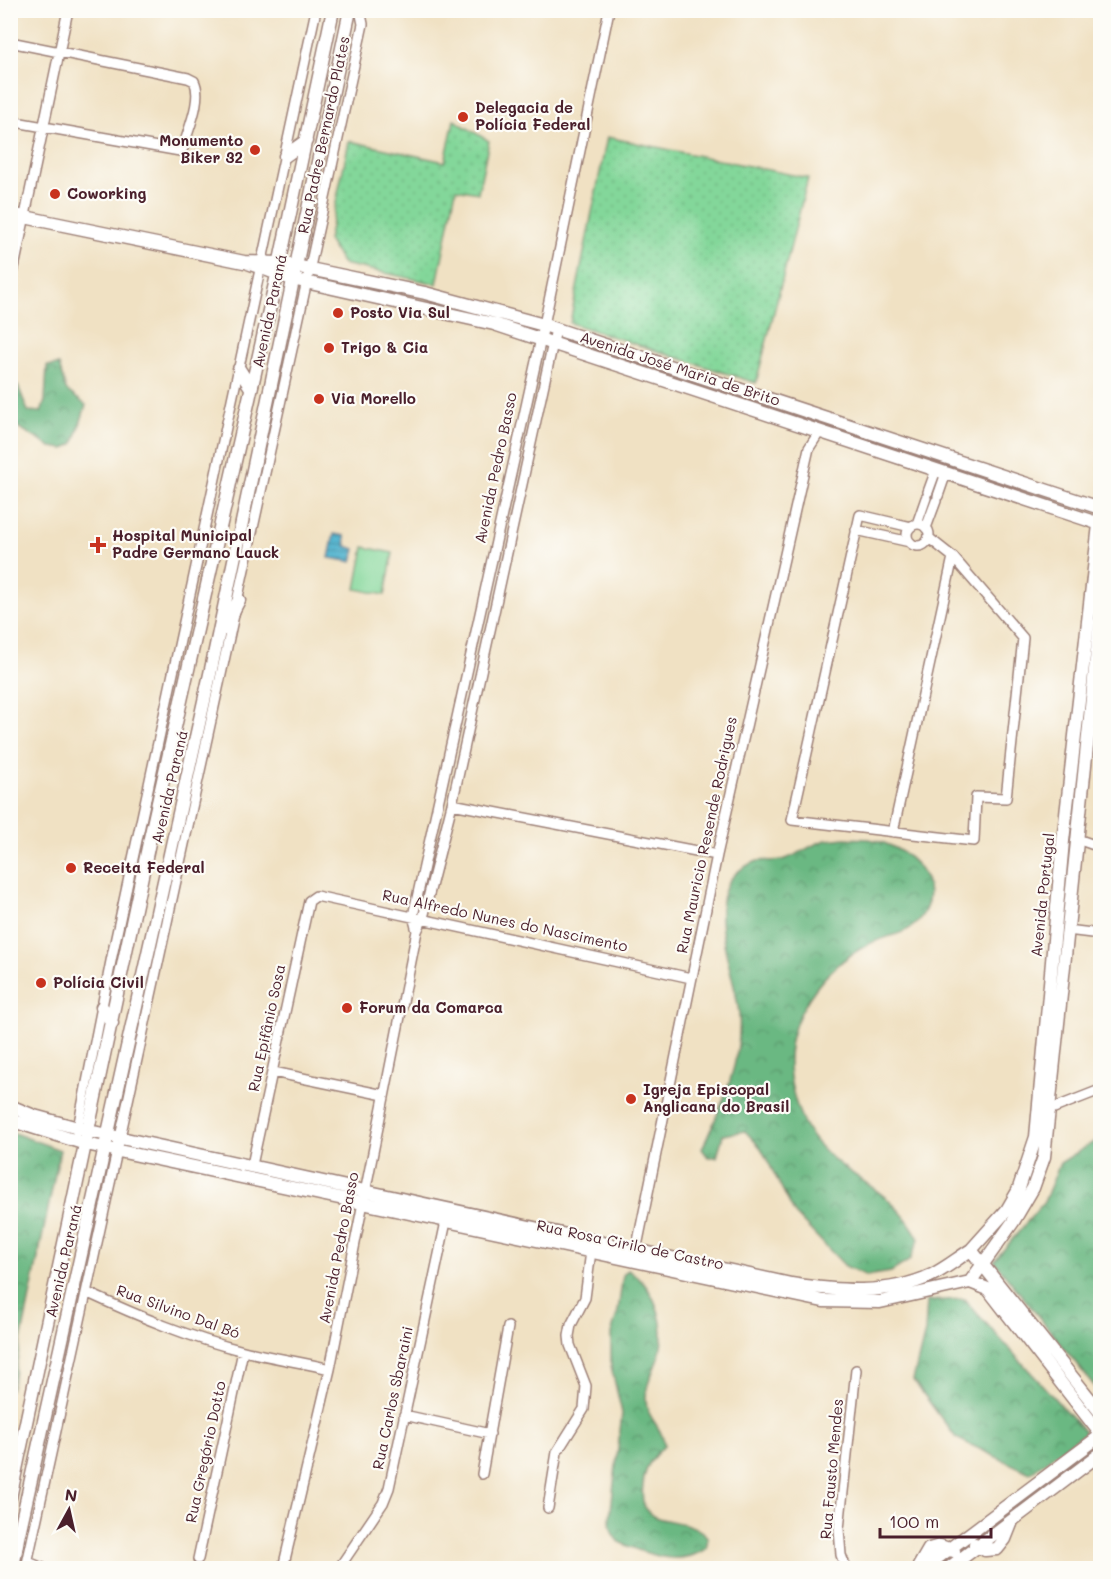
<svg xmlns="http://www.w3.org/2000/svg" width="1111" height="1579" font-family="Mali,sans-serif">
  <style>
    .grass { fill: url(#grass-dots); stroke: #667b62; stroke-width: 1.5 }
    .forest { fill: url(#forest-crowns); stroke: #5a6c56; stroke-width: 1.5 }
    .pitch { fill: #83d79a; stroke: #667b62; stroke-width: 1.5 }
    .water { fill: url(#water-rules); stroke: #4c687c; stroke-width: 1.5 }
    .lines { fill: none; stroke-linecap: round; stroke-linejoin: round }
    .minor-casing { stroke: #9d8077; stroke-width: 12 }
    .major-casing { stroke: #9d8077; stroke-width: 15 }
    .minor { stroke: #fff; stroke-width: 9 }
    .major { stroke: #fff; stroke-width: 12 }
    .poi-dot { fill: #c8321e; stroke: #fdfcf7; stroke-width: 2 }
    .labels { text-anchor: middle; stroke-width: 4.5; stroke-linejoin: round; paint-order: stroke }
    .poi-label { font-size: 15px; font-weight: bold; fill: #4a1f2b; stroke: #fdfcf7; text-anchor: start }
    .street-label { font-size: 15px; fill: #4a1f2b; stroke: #fdfcf7 }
  </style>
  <defs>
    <pattern id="grass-dots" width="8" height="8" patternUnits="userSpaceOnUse" patternTransform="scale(1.5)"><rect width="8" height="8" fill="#83d79a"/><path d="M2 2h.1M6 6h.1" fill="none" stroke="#73b885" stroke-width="1.8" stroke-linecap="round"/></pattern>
    <pattern id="forest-crowns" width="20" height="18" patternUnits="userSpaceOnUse" patternTransform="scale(1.5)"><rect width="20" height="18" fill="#6ab882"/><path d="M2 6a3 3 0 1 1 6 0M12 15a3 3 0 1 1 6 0" fill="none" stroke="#59956b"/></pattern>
    <pattern id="water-rules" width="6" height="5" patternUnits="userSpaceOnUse" patternTransform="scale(1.5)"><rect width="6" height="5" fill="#4fb2ce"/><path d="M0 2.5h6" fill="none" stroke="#4490a7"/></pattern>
  </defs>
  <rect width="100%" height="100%" fill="#fdfcf7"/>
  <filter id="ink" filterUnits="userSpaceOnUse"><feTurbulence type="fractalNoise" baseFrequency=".0167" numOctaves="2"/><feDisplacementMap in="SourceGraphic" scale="12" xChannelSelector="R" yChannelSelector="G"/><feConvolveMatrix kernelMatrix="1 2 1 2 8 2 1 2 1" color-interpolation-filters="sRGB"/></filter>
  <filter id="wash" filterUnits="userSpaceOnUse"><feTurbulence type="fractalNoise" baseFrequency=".008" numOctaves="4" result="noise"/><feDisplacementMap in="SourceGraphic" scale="24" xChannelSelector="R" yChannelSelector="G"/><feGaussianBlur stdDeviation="1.35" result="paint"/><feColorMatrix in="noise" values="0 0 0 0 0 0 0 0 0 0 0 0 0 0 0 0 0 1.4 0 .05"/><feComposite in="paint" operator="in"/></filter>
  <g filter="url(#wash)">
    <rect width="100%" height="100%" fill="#f0e1c3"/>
    <!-- grass -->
    <path class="grass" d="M454,120L489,141L478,193L456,189L437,284L343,264L328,240L349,141L445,162Z
      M607,137L808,178L756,383L570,323Z"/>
    <!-- forest -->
    <path class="forest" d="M59,365L66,390L86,405L74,443L64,449L51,447L11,423V388L18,386L28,411L41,412L45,401L47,366Z
      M846,838C853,839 861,838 869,839C907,845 949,883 918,921C907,935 884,936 869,944C822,968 782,1021 790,1076C793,1099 802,1126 817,1143C850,1181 893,1188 919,1239L910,1260L891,1272L867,1276L845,1266L795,1214L761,1148L745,1131L723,1135L717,1157H708L702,1149C721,1107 743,1061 739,1014C736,969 691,885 755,862C763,859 773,862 782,860C798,856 810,845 823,841C830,839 838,839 846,838Z
      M11,1132L60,1150L11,1390L10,1132Z
      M1100,1138V1393L994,1261L1044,1202L1060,1163Z
      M628,1270C654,1285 667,1323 660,1352C656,1367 645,1384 646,1400C646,1418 664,1428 664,1446C651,1459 645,1466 643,1485C636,1536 685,1509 708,1538L706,1549C682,1563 664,1559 638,1550C632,1547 622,1545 617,1540C611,1534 610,1525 610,1518L622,1413L611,1366V1334L618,1311L623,1275Z
      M964,1299L1085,1432L1030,1473L956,1438L913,1380L925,1332L927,1301Z"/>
    <!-- pitch -->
    <path class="pitch" d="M364,547L393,553L385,595L356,589Z"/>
    <!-- water -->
    <path class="water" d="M334,534L345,536L346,546L355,549L352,562L329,558Z"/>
  </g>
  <g filter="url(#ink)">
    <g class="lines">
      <!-- minor casing -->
      <g class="minor-casing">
        <path id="minor" d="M10,42L188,78L194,81C203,98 188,130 183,148L180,151L10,121
          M10,287L68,10
          M928,492L936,470
          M938,496L946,473
          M917,524L926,498
          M907 535a11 11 0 1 1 22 0a11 11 0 1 1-22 0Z
          M911,527L860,515L792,820L974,841L976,797L1006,798L1023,638L953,557L929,538
          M926,528L936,501
          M856,530L910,542
          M452,804L717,855
          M893,832L953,557
          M1077,839L1100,847
          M1067,930L1100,934
          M417,931L413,916L544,325L609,10
          M273,1072L384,1095
          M1049,1110L1100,1090
          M77,1133L112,956L316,10
          M252,1165L309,901L316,896L691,978
          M635,1256L717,855L809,448L820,431
          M88,1293C138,1316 190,1338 244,1351C272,1358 301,1362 330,1369
          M404,1415L490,1434
          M482,1474L508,1327
          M548,1508L557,1452L584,1409L586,1386L570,1345L569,1336L571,1325L585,1298L591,1251
          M198,1559L243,1351
          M28,1562L43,1568
          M26,1568L363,24L360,10
          M283,1568L330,1369L417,931L423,918L452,804L556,329
          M339,1568L383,1503L389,1488L447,1217
          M846,1568L841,1555L839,1529L856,1370"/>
      </g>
      <!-- major casing -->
      <g class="major-casing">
        <path id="major" d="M285,156L306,141
          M10,214L244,262L279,263L310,269L425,293L544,325L1100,508
          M248,263L292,279L494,324L1100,524
          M239,369L251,388
          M224,629L239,600
          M102,1007L112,1023
          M10,1106L34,1116L89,1131L791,1284C838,1291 887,1296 932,1275C946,1268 958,1258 971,1250L1100,1412
          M10,1120L86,1144L823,1301L880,1302L970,1282L988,1289L1100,1433
          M971,1250L1007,1210L1018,1191L1036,1137L1063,841L1100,516
          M970,1282L1013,1222L1033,1188L1044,1157L1100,622
          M10,1498L150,838L277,275L333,10
          M975,1544L985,1550L997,1549L1005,1539L1011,1524
          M13,1568L18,1538L210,674L350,10
          M918,1568L929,1549L940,1546L954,1551
          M924,1568L1100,1436
          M949,1568L1100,1454"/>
      </g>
      <!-- minor -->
      <use href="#minor" class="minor"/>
      <!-- major -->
      <use href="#major" class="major"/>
    </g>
  </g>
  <!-- markers -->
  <g class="poi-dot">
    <circle cx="463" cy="117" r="6"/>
    <circle cx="255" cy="150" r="6"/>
    <circle cx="55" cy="194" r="6"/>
    <circle cx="338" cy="313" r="6"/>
    <circle cx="329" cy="348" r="6"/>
    <circle cx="319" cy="399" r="6"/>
    <path d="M95 536h6v6h6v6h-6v6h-6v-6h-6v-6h6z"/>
    <circle cx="71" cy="868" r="6"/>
    <circle cx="41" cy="983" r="6"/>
    <circle cx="347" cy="1008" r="6"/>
    <circle cx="631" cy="1099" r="6"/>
  </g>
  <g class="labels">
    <!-- poi labels -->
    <g class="poi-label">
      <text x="475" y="113">Delegacia de<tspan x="475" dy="17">Polícia Federal</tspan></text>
      <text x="243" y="146" text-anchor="end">Monumento<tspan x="243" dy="17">Biker 32</tspan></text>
      <text x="67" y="199">Coworking</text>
      <text x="350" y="318">Posto Via Sul</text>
      <text x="341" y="353">Trigo &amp; Cia</text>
      <text x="331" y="404">Via Morello</text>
      <text x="112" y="541">Hospital Municipal<tspan x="112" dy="17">Padre Germano Lauck</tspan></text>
      <text x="83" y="873">Receita Federal</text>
      <text x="53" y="988">Polícia Civil</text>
      <text x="359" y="1013">Forum da Comarca</text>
      <text x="643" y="1095">Igreja Episcopal<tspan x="643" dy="17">Anglicana do Brasil</tspan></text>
    </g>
    <!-- street labels -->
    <g class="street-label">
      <text transform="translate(324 135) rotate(-78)" y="5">Rua Padre Bernardo Plates</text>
      <text transform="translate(270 311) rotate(-78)" y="5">Avenida Paraná</text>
      <text transform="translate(680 369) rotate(18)" y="5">Avenida José Maria de Brito</text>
      <text transform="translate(496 468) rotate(-78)" y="5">Avenida Pedro Basso</text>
      <text transform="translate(170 787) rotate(-77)" y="5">Avenida Paraná</text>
      <text transform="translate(707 835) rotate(-78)" y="5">Rua Mauricio Resende Rodrigues</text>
      <text transform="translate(1043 895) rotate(-84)" y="5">Avenida Portugal</text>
      <text transform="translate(505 921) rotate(12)" y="5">Rua Alfredo Nunes do Nascimento</text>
      <text transform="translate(267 1028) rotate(-78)" y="5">Rua Epifânio Sosa</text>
      <text transform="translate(630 1245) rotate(12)" y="5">Rua Rosa Cirilo de Castro</text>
      <text transform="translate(339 1248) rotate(-79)" y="5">Avenida Pedro Basso</text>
      <text transform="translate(64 1261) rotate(-77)" y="5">Avenida Paraná</text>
      <text transform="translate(178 1312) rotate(20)" y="5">Rua Silvino Dal Bó</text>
      <text transform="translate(393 1398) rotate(-78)" y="5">Rua Carlos Sbaraini</text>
      <text transform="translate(206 1452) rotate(-78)" y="5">Rua Gregório Dotto</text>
      <text transform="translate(832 1469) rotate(-85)" y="5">Rua Fausto Mendes</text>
    </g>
  </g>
  <!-- margin -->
  <rect width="1111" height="1579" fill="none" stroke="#fdfcf7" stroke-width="36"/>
  <!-- north arrow -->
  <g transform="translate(69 1510) rotate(8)" stroke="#fdfcf7" stroke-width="4.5" paint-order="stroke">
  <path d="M0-4.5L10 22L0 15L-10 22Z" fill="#4a1f2b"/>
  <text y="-9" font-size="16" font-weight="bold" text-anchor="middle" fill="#4a1f2b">N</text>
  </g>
  <!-- scale -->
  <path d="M880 1528v9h111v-9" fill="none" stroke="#4a1f2b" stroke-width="3"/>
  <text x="889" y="1528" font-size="18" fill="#4a1f2b" stroke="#fdfcf7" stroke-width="4.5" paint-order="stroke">100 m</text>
</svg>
